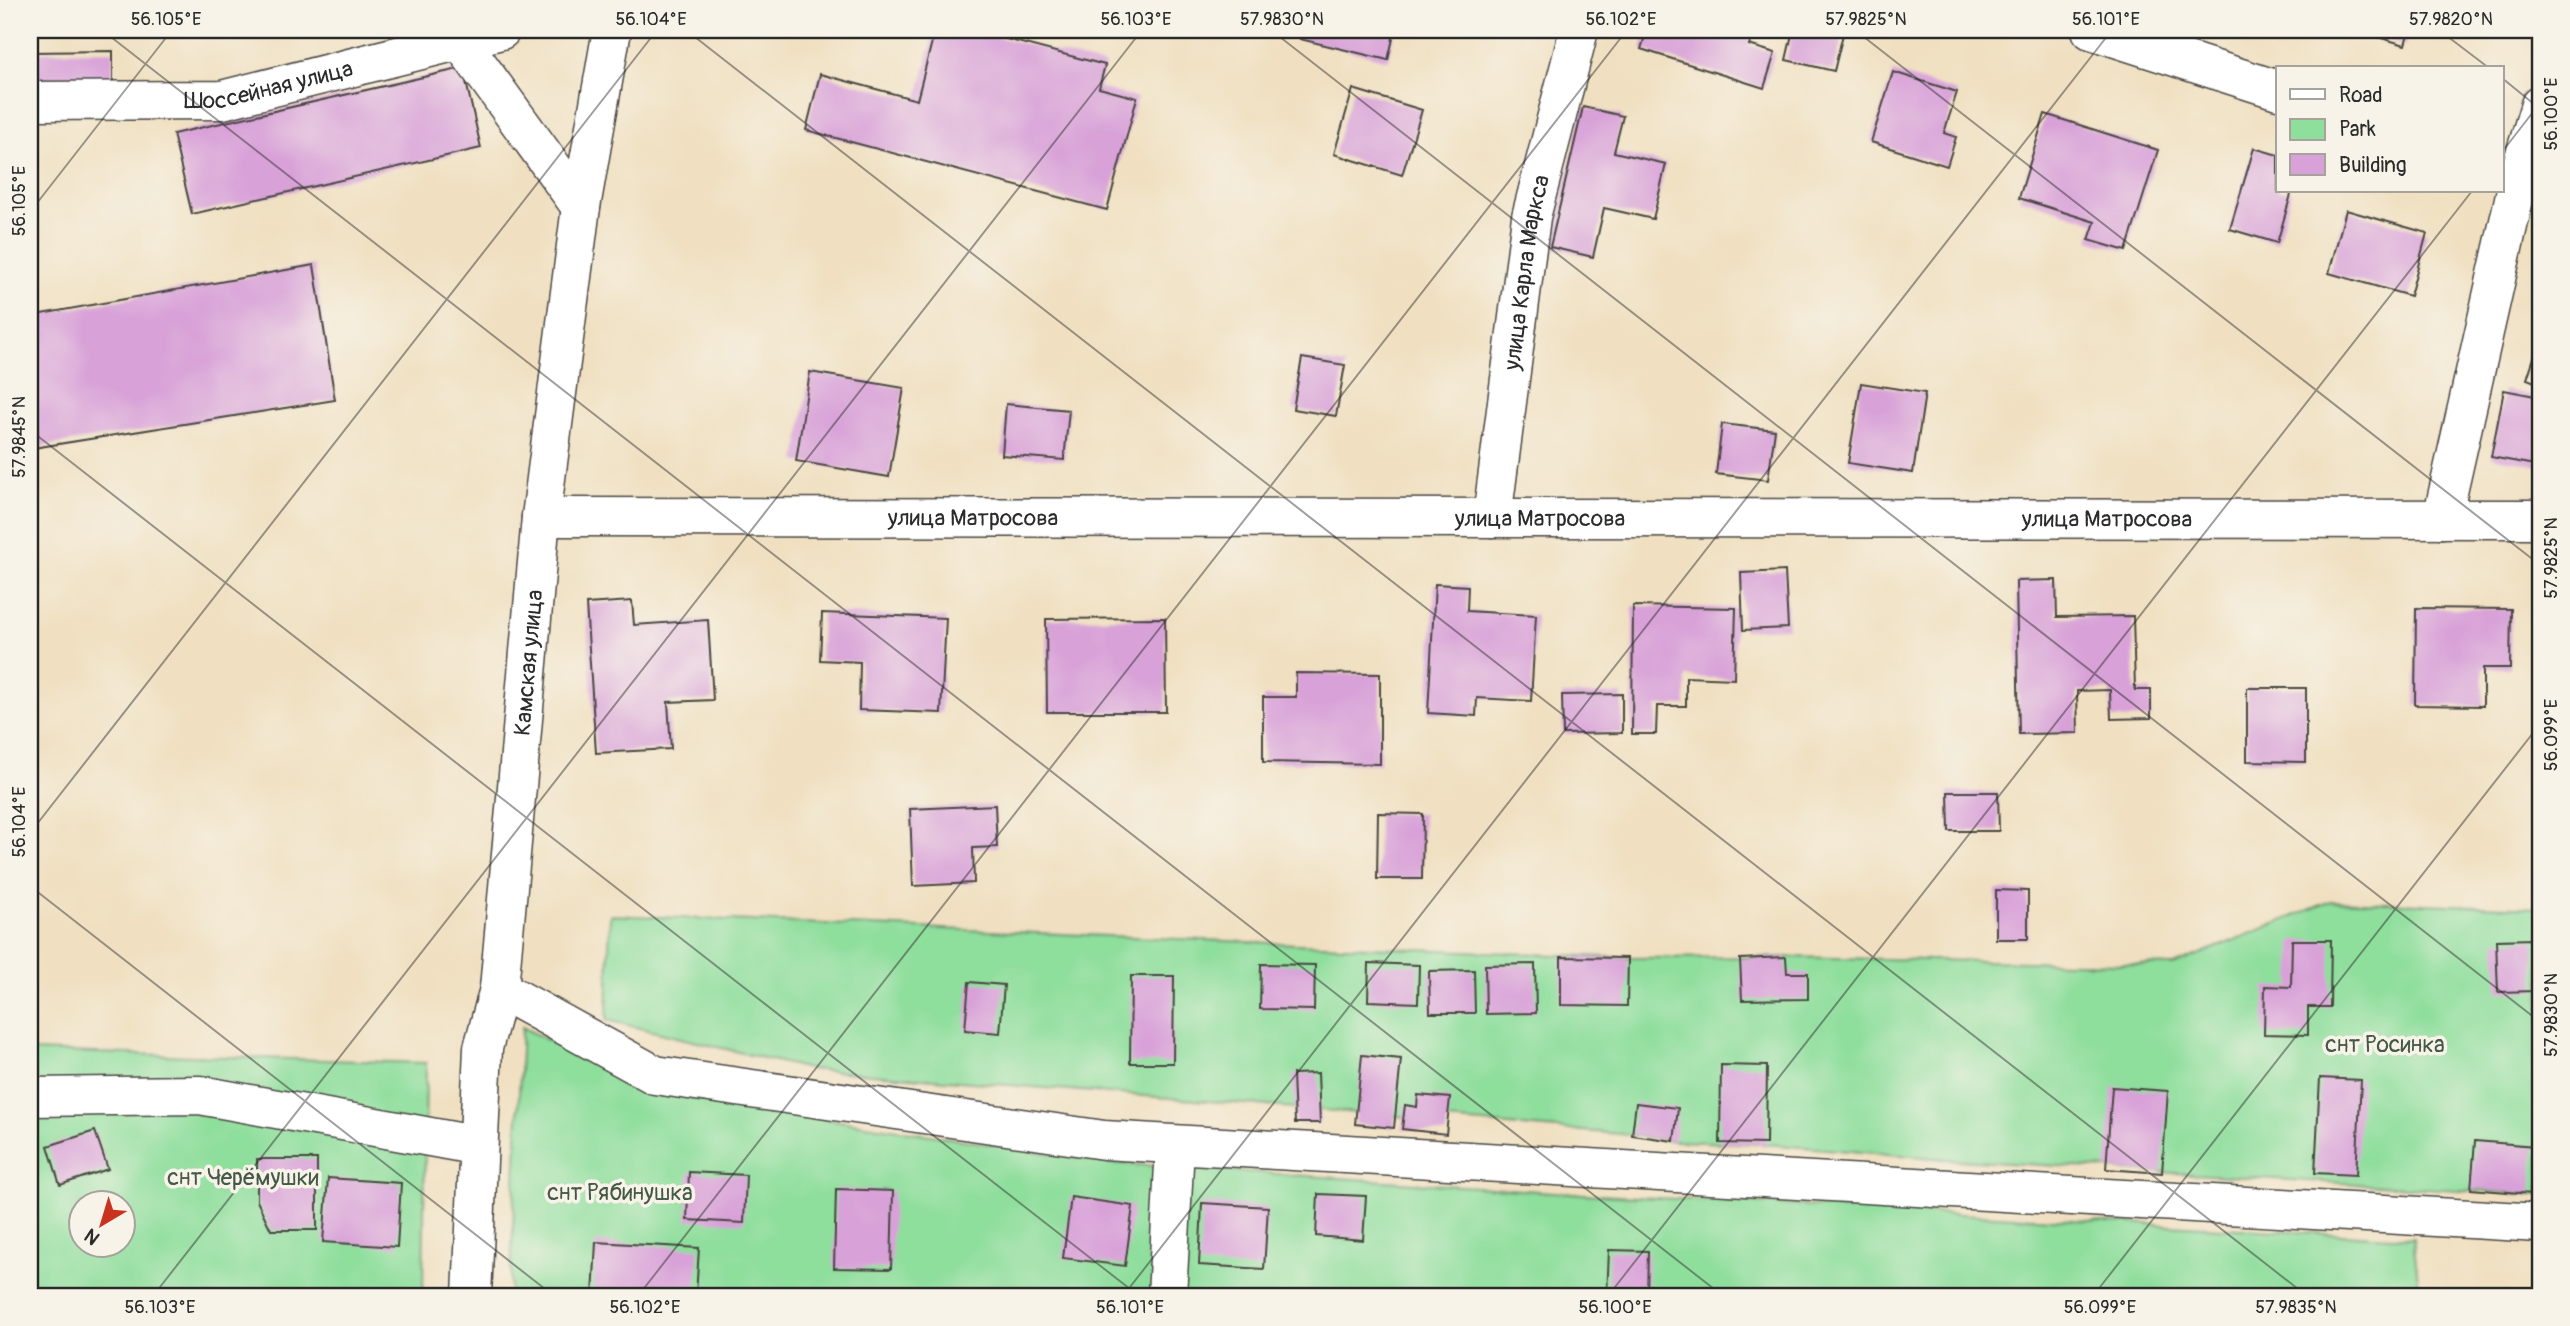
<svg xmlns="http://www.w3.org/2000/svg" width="2570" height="1326" font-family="Pangolin,sans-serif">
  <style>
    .green { fill: #8ede9c; stroke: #5c8464; stroke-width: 2; fill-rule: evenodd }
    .building { fill: #d8a1d8 }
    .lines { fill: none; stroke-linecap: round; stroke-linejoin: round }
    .minor-casing { stroke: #494642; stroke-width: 41 }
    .minor { stroke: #fff; stroke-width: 38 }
    .ticks { fill: none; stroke: #2b2b2b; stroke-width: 2; stroke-opacity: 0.45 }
    .labels { text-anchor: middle; stroke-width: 7; stroke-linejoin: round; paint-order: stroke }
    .street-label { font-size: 23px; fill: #2b2b2b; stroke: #f7f3e8 }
    .park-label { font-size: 23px; fill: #445847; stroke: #f7f3e8 }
    .neatline { fill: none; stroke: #2b2b2b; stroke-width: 2.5 }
    .ticks-label { font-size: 18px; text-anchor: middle; fill: #2b2b2b }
  </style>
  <rect width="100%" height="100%" fill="#f7f3e8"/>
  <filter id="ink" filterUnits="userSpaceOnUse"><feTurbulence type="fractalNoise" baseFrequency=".0143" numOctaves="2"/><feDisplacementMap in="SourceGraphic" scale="14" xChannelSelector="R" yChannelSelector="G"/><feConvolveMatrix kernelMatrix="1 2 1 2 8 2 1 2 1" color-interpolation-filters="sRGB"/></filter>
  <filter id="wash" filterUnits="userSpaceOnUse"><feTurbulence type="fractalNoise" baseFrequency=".00686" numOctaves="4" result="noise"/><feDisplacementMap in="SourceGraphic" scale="28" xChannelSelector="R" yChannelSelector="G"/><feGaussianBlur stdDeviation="1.57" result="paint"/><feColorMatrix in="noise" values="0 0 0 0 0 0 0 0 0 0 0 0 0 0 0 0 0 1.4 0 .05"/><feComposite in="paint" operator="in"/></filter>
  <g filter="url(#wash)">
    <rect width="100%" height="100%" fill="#f0e0c1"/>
    <!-- green -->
    <path class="green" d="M2331,901L2540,908V1195L1959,1160L1766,1144L1674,1141L1632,1135L808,1069L607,1020L610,915L1628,958L1786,957L2173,965Z
      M522,1027L646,1091L1111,1163L1599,1195L2413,1238L2420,1296H510Z
      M30,1051L426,1063L423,1296H30ZM80,1204H122V1246H80Z"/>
    <g id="blocks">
      <!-- building -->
      <path class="building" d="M935,30H972L1105,65L1099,88L1137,98L1107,210L806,130L820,74L917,100Z
        M1302,30H1395L1388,60L1300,39Z
        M1647,30H1754L1749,45L1775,53L1764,88L1641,49Z
        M1793,30H1844L1834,71L1786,60Z
        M2354,30H2409L2405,45Z
        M113,51V90H30V52Z
        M463,68L481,148L192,214L173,134Z
        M1893,72L1957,92L1944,133L1956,137L1947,166L1871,142Z
        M1353,89L1422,110L1402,175L1334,154Z
        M1583,107L1623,116L1614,152L1666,164L1653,219L1604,208L1593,257L1550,247Z
        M2045,114L2158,150L2126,251L2089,240L2095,222L2019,198Z
        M2254,148L2278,155V191H2292L2277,243L2230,229Z
        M2346,210L2427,233L2410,296L2329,273Z
        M314,265L335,400L33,448L30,429V316Z
        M2540,339V384L2527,379Z
        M1302,358L1345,365L1336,416L1293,409Z
        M810,372L904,388L889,477L796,461Z
        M1861,383L1925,393L1913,473L1848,463Z
        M2504,390L2540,397L2536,416L2540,417V466L2491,457Z
        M1006,404L1069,410L1064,460L1002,455Z
        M1722,424L1775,430L1768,480L1716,474Z
        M1785,571L1788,628L1743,630L1741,573Z
        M2056,580L2057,617L2133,616L2135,690H2151V718L2111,719L2110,690L2077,691L2078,733L2019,734L2016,581Z
        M1435,584L1468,586L1467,611L1536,615L1531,701L1477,698L1476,716L1428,713Z
        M632,601L634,625L708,620L713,700L668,702L671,749L596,753L586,604Z
        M1633,606L1736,608L1734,679L1686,677V706H1657L1656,734H1632Z
        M2416,608L2511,609L2510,668H2483V706L2415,705Z
        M822,613L946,618L941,713L859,710L860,662L820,660Z
        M1165,618L1166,712H1047L1046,619Z
        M1296,673L1380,674V764L1263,762V697H1296Z
        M2247,688H2306V762L2247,761Z
        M1622,694V733L1563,734L1562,695Z
        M1948,792H1998L1999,831H1949Z
        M995,805L997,847L973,848L974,883L913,886L910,809Z
        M1378,813L1423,814L1422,879H1377Z
        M1996,890L2028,891V939H1996Z
        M2534,939L2536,991L2498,992L2496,940Z
        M2292,940H2331L2330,1007H2308V1035L2264,1034L2265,986L2291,987Z
        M1561,957L1628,958L1627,1006L1561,1005Z
        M1786,957L1787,973H1808V999L1742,1000L1740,959Z
        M1369,963L1419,965L1418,1003L1368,1001Z
        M1261,964L1315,965L1314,1010L1260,1009Z
        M1535,964L1536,1013L1486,1014L1485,965Z
        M1474,970L1475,1013H1430L1429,971Z
        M1131,976H1174L1173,1063H1130Z
        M969,982L1004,985L1000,1033L965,1030Z
        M1362,1055L1401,1059L1394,1128L1355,1124Z
        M1721,1065L1767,1066L1766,1144L1720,1143Z
        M1318,1073L1320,1123H1295L1293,1074Z
        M2320,1078L2361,1080L2356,1175L2315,1173Z
        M2112,1087L2168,1091L2162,1173L2106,1169Z
        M1418,1095L1450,1098L1446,1134L1402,1129L1405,1105L1417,1107Z
        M1636,1103L1678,1108L1674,1141L1632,1135Z
        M95,1131L108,1169L60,1185L48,1146Z
        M2475,1141L2535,1146L2532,1194L2471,1189Z
        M257,1159H317V1230H271L257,1201Z
        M689,1172L746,1175L744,1223L687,1220Z
        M328,1178L401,1183L397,1247L323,1242Z
        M836,1189L893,1191L891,1269L834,1268Z
        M1318,1194L1366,1196L1363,1240L1316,1236Z
        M1071,1197L1133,1206L1125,1266L1063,1258Z
        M1202,1203L1268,1207L1264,1269L1199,1265Z
        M596,1242L699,1248L696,1296H593Z
        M1609,1250L1648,1251L1647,1296H1607Z"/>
    </g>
  </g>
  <g filter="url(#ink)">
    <use href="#blocks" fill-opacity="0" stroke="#494642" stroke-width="2"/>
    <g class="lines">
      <!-- minor casing -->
      <g class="minor-casing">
        <g id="minor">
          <path d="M459,30L460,40L581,207"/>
          <path d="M2091,30L2278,90"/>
          <path id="s1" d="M30,101L222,100L501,30"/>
          <path id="s2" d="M541,517L2540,519"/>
          <path id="s3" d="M1492,518L1531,217L1579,30"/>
          <path d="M2442,519L2521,168L2540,105"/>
          <path d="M499,989L655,1075L1104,1140L2540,1223"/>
          <path d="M30,1097L200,1095L463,1143L478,1149"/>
          <path id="s4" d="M472,1296L483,1048L499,989L541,517L581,207L612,30"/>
          <path d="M1167,1296L1175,1146"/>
        </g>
      </g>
      <!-- minor -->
      <use href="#minor" class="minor"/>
    </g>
  </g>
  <!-- ticks -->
  <path class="ticks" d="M102,30L1723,1296M686,30L2307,1296M1271,30L2540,1022M1855,30L2540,565M2439,30L2489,68M2502,78L2540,109M2502,152L2540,103M30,212L172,30M30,430L1139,1296M30,833L657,30M30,886L554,1296M153,1296L1142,30M638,1296L1627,30M1123,1296L2112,30M1608,1296L2472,191M2093,1296L2540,724"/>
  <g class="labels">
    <!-- street labels -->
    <g class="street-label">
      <text dy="8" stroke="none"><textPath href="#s1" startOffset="240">Шоссейная улица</textPath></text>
      <text dy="8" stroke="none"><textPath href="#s3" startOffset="248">улица Карла Маркса</textPath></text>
      <text dy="8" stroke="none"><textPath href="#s2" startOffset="432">улица Матросова</textPath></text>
      <text dy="8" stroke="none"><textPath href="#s2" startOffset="999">улица Матросова</textPath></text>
      <text dy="8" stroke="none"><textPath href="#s2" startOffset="1566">улица Матросова</textPath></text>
      <text dy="8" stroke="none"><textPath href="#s4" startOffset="637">Камская улица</textPath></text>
    </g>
    <!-- park labels -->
    <g class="park-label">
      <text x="2385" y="1052">снт Росинка</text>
      <text x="243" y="1185">снт Черёмушки</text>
      <text x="620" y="1200">снт Рябинушка</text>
    </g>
  </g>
  <!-- margin -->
  <rect width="2570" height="1326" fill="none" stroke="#f7f3e8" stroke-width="77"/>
  <!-- legend -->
  <rect x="2276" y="66" width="228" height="126" fill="#f7f3e8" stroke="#a5a39c" stroke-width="2"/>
  <rect x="2290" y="89" width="35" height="10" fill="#ffffff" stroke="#a5a39c" stroke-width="2"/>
  <text x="2339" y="102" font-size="21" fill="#2b2b2b">Road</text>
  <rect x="2290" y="119" width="35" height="21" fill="#8ede9c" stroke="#a5a39c" stroke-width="2"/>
  <text x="2339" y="136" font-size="21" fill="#2b2b2b">Park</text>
  <rect x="2290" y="154" width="35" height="21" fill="#d8a1d8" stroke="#a5a39c" stroke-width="2"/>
  <text x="2339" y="172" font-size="21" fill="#2b2b2b">Building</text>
  <!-- north arrow -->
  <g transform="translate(102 1224) rotate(218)"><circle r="33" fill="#f7f3e8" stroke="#a5a39c" stroke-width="2"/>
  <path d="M0-5L12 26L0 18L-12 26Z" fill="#c8321e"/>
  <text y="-10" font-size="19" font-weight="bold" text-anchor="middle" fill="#2b2b2b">N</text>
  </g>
  <rect x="38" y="38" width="2494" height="1250" class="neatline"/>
  <g class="ticks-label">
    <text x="166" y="25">56.105°E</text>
    <text x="651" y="25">56.104°E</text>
    <text x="1136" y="25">56.103°E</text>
    <text x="1282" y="25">57.9830°N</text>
    <text x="1621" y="25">56.102°E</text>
    <text x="1866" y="25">57.9825°N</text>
    <text x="2106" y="25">56.101°E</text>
    <text x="2451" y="25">57.9820°N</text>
    <text transform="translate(2551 114) rotate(-90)" y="6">56.100°E</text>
    <text transform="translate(19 201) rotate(-90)" y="6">56.105°E</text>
    <text transform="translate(19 437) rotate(-90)" y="6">57.9845°N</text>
    <text transform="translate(2551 558) rotate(-90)" y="6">57.9825°N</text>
    <text transform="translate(2551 735) rotate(-90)" y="6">56.099°E</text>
    <text transform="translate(19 822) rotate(-90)" y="6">56.104°E</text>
    <text transform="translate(2551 1015) rotate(-90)" y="6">57.9830°N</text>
    <text x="160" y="1313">56.103°E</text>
    <text x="645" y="1313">56.102°E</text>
    <text x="1130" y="1313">56.101°E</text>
    <text x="1615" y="1313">56.100°E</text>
    <text x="2100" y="1313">56.099°E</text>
    <text x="2296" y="1313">57.9835°N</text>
  </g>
</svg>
